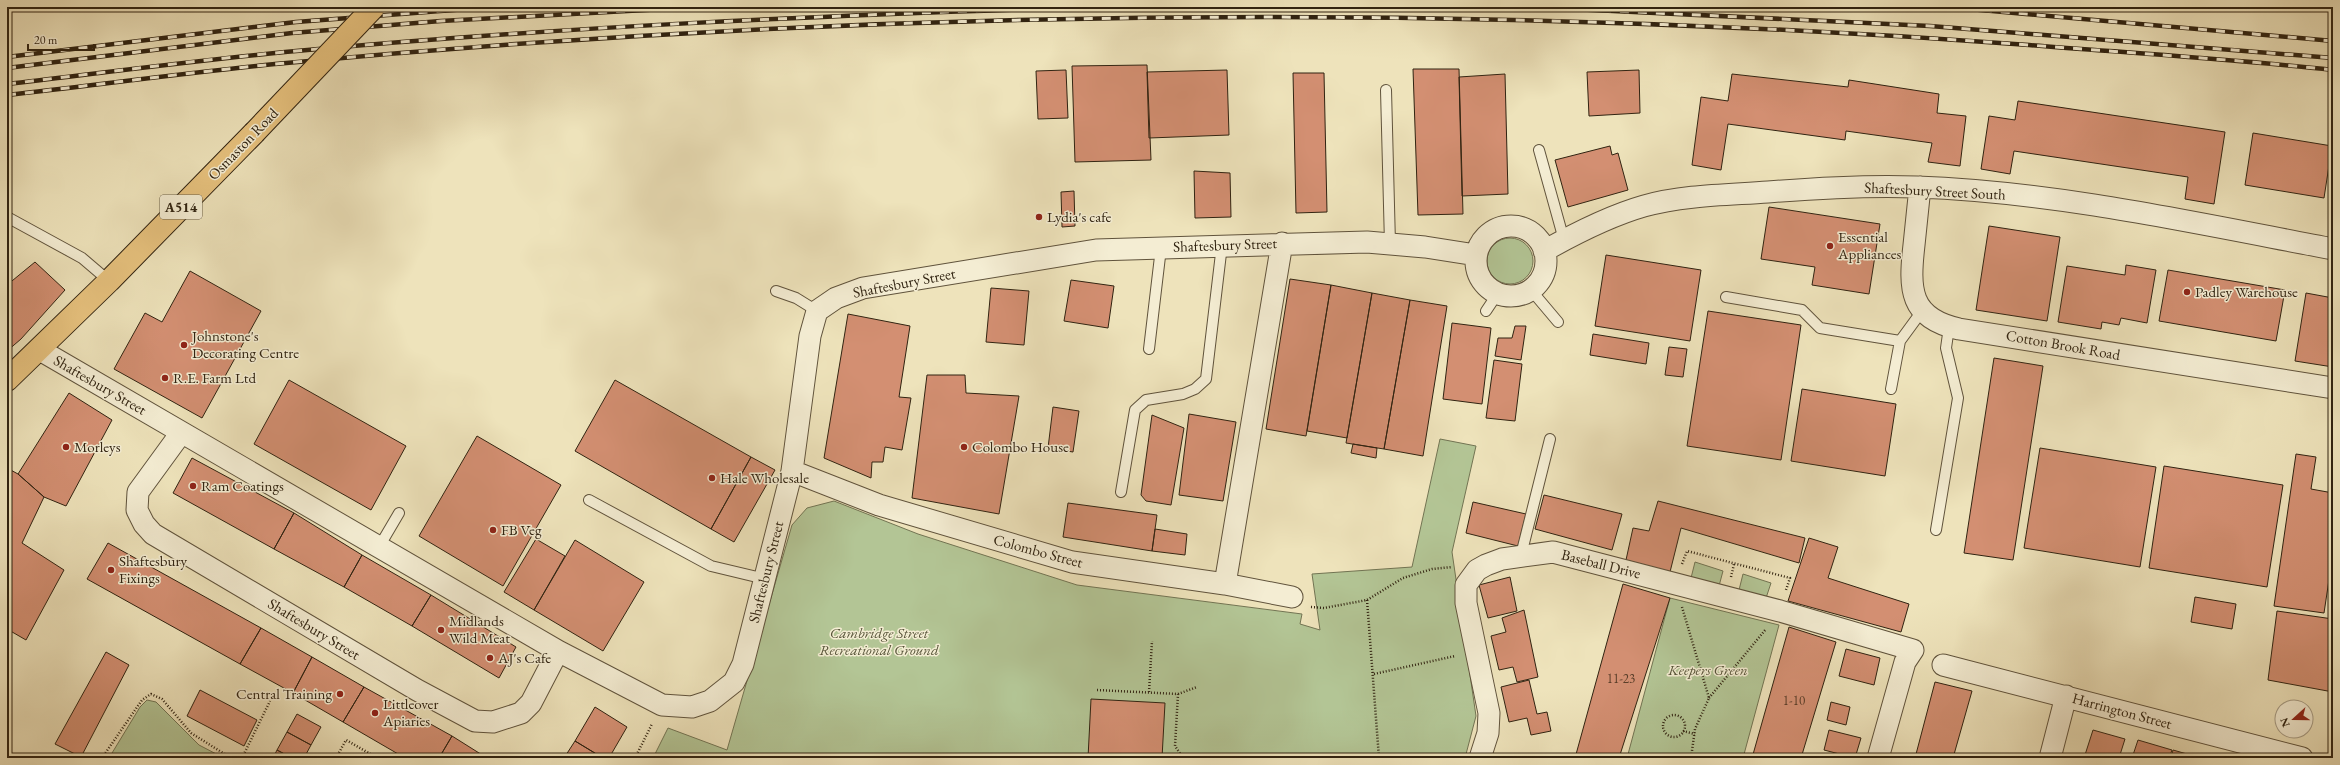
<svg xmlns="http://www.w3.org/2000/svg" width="2340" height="765" font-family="'EB Garamond',serif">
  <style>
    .green { fill: #b3c595; stroke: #727453 }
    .building { fill: #d38f72; stroke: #302311 }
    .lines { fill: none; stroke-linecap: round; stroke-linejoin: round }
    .lane-casing { stroke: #60533c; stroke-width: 12 }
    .street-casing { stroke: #60533c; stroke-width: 23 }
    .primary-casing { stroke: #302311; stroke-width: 24 }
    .path { stroke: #302311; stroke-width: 2.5; stroke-dasharray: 1 2; stroke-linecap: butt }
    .lane { stroke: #f4edd3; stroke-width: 10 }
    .street { stroke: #f4edd3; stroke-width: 21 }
    .primary { stroke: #e7c27e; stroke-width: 22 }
    .rail-casing { stroke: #302311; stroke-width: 4.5 }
    .rail { stroke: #f4edd3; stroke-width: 3; stroke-dasharray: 9; stroke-linecap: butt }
    .primary-bridge-casing { stroke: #302311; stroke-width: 24; stroke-linecap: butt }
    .path-bridge { stroke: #302311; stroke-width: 2.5; stroke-dasharray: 1 2; stroke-linecap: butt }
    .primary-bridge { stroke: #e7c27e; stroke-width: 22 }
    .poi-dot { fill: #8f2418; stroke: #f4edd3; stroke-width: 1.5 }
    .labels { text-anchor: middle; stroke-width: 3; stroke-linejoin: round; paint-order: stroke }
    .number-label { font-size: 13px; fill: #593e29 }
    .shield { fill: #f4edd3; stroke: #6b604b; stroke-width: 1 }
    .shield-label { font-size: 14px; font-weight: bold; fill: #302311 }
    .street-label { font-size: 15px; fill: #302311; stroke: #f4edd3 }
    .poi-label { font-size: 15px; fill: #302311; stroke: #f4edd3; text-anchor: start }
    .park-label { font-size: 15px; font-style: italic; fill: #575439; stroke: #f4edd3 }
  </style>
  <rect width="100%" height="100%" fill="#eee3bb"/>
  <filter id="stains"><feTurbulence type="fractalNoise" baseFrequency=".005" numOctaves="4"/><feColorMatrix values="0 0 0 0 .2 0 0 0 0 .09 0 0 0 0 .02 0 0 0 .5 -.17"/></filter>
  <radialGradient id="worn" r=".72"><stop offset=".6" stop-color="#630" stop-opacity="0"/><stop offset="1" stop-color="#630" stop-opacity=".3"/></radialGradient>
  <!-- green -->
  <path class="green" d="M1487 261a23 23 0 1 1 46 0a23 23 0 1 1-46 0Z
    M1440,439L1476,446L1452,552L1476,716L1465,758H653L668,728L727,750L792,525L807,508L834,501L918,534L1077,585L1302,614L1300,624L1320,630L1312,574L1412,567Z
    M1695,562L1723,571L1719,586L1691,578Z
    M1743,574L1771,583L1766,598L1739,590Z
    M1670,598L1779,625L1743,758H1627Z
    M147,700L156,702L199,745L224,758H109L140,707Z"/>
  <!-- building -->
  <path class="building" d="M1147,65L1151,160L1075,162L1072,66Z
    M1413,69H1459L1463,214L1418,215Z
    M1066,70L1068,118L1038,119L1036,71Z
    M1227,70L1229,135L1149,138L1147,72Z
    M1639,70L1640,113L1589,116L1587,72Z
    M1293,73H1324L1327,212L1296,213Z
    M1505,74L1508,194L1462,196L1459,77Z
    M1732,74L1848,87L1849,80L1939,94L1937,113L1966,116L1960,166L1928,162L1932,143L1846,131L1845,140L1728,124L1721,170L1692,165L1701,97L1728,101Z
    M2018,101L2225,132L2214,204L2185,199L2188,177L2014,151L2010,174L1981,169L1989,116L2015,120Z
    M2253,133L2332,146L2324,198L2245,185Z
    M1610,146L1612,155L1618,153L1628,190L1568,207L1555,160Z
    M1194,171L1230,173L1231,217L1195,218Z
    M1074,191L1075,226L1062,227L1061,192Z
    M1769,207L1880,224L1869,294L1812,285L1815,267L1761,259Z
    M1989,226L2060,237L2047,321L1976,310Z
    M1606,255L1701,270L1690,341L1595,326Z
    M35,262L65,290L21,339L7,351V285Z
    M2126,265L2156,270L2147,323L2121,318L2119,325L2102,322L2101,329L2058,322L2067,266L2125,275Z
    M2168,270L2285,290L2276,341L2159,321Z
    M190,271L261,311L202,418L114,369L145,313L162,322Z
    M1290,279L1331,285L1306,436L1266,429Z
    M1071,280L1114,286L1108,328L1064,321Z
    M1331,285L1372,293L1347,438L1307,431Z
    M991,288L1029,291L1024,345L986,342Z
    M1372,293L1410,300L1384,449L1346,443Z
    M2306,293L2333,298V367L2295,361Z
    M1410,300L1447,306L1423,456L1384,449Z
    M1708,311L1801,325L1781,460L1687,446Z
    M848,314L910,326L899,397L911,398L902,450L885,447L883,462H872L871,478L824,458Z
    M1452,323L1491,328L1482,404L1443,399Z
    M1515,326H1526L1521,360L1495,356L1498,338H1512Z
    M1593,334L1649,343L1646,364L1590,355Z
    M1669,347L1687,349L1683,377L1665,375Z
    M1994,358L2043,366L2013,560L1964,553Z
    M1494,360L1522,364L1515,421L1486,418Z
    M927,375H965L966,393L1019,396L999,514L912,498Z
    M289,380L406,446L371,510L254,444Z
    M615,380L751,457L711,529L575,451Z
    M1802,389L1896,404L1885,476L1791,461Z
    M69,393L112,420L66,506L44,497L18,474Z
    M1053,407L1079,411L1073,452L1048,448Z
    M1189,414L1236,422L1223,501L1179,495Z
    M1152,415L1184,428L1171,505L1146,501L1141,495Z
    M477,436L561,485L503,586L419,536Z
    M1353,444L1377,448L1376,458L1351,453Z
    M2040,448L2156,467L2140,567L2024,548Z
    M2296,454L2316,457L2311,489L2333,493V553L2324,613L2274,606Z
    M751,457L775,470L734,542L711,529Z
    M192,458L294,513L274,549L173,493Z
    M2164,466L2283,485L2267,587L2149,568Z
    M7,468L18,474L44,497L22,543L64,570L26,640L7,629Z
    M1544,495L1622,514L1612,550L1535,529Z
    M1658,501L1805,538L1799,563L1681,528L1670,572L1626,560L1633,528L1649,531Z
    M1473,502L1526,514L1518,546L1466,533Z
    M1068,503L1157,515L1152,551L1063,537Z
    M294,513L362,555L344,587L274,549Z
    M1155,529L1187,534L1185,555L1152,551Z
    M1809,538L1838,547L1828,578L1909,604L1901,632L1788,601Z
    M536,539L565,556L534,610L504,592Z
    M575,540L644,582L603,651L534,610Z
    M108,543L261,628L240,664L87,579Z
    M362,555L431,595L412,626L344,587Z
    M1510,577L1517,611L1488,618L1479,585Z
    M1623,584L1670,598L1619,758H1575Z
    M431,595L516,647L499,678L412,626Z
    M2195,597L2236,604L2232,629L2191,622Z
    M1524,610L1538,677L1517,682L1513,667L1499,670L1491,636L1506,632L1502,618Z
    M2277,611L2333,619V692L2268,680Z
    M1789,627L1836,642L1801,758H1752Z
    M261,628L312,657L293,693L240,664Z
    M1846,649L1880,658L1874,685L1839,676Z
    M106,652L129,665L81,757L55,744Z
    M312,657L364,687L343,722L293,693Z
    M1529,680L1537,714L1547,712L1551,731L1531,735L1527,718L1509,722L1501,687Z
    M1935,682L1972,691L1953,758H1915Z
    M364,687L452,736L439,758H405L343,722Z
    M200,690L257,720L244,746L187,716Z
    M1091,699L1165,703L1162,758H1088Z
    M1831,702L1850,707L1846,725L1827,720Z
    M595,707L627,727L609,758H603L575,741Z
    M297,714L321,727L311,745L287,732Z
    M1829,730L1861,738L1855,758L1824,750Z
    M2093,730L2125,739L2119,758H2084Z
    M287,732L311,745L304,758H292L277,750Z
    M452,736L487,758H439Z
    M2138,740L2172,750L2169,758H2132Z
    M575,741L603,758H564Z
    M277,750L292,758H273Z
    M2173,750L2201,758H2171Z"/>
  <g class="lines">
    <!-- lane casing -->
    <g class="lane-casing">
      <path id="lane" d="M1386,90L1390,244
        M1539,150L1564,240
        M7,217L82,258L109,281
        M1531,290L1558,322
        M776,291L796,298L817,311
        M1726,297L1802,310L1820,328L1900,341
        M1486,311L1498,293
        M1149,349L1161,248
        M1891,389L1900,341L1922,311
        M1121,492L1135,410L1146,400L1183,394L1195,389L1206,379L1222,245
        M589,500L711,566L765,579
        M1936,530L1958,398L1946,348L1949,327
        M379,547L399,513
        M1521,555L1550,439"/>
    </g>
    <!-- street casing -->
    <g class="street-casing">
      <path id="street" d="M1920,187C1918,207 1916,226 1914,245C1909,289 1909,318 1959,329L2333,388
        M1476 261a35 35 0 1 1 70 0a35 35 0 1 1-70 0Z
        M1544,251C1576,233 1609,216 1644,206C1684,195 1726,195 1768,192C1818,188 1867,185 1917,187C2057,192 2196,223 2333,249
        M40,350L558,651L662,705L692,707L710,701L734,682L743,664L792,471L810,336L817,311L836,298L863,288L1096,250L1367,242L1425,247L1476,255
        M181,433L138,492L137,510L144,524L153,534L417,690L475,721L493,722L521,713L531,703L558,651
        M792,471L879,505L1072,562L1225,584L1292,597
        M1225,584L1282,243
        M1943,665L2302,758
        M1480,758L1488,733L1489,713L1466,603V585L1477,570L1486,565L1502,559L1553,552L1780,611L1913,650L1905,662L1878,758
        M2050,758L2066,696"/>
    </g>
    <!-- primary casing -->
    <g class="primary-casing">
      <path id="primary" d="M7,380L109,281L254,133"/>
    </g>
    <!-- path -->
    <path class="path" d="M1682,564L1687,551L1790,578L1786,590
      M1731,577L1734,564
      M1367,600L1379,758
      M1311,607L1324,608L1367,600L1403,578L1432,569L1452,567
      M1682,607L1709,698L1695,729L1691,758
      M1374,674L1455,656
      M1097,690L1178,694L1175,746L1183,758
      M1149,692L1152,641
      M1178,694L1197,687
      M1709,698L1766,629
      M1663 726a11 11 0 1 1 22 0a11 11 0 1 1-22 0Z
      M1683,731L1695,734
      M102,758L142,700L151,694L162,699L191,733L231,758
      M242,758L270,701
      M336,758L346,740L372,755L370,758
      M635,758L652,724
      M672,758L700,755L712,758"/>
    <!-- lane -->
    <use href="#lane" class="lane"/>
    <!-- street -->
    <use href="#street" class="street"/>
    <!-- primary -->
    <use href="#primary" class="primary"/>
    <!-- rail casing -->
    <g class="rail-casing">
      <path id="rail" d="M1476,7L1535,8
        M1530,7L1930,26L2333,58
        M1947,7L2333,41
        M7,57L296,22L493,7
        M7,68L292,33L441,21L701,7
        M7,84C100,73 192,61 285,52C555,27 826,15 1097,7
        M7,95C96,85 185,73 275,64C858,9 1445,2 2029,45C2131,53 2232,59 2333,70"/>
    </g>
    <!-- rail -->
    <use href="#rail" class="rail"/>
    <!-- primary-bridge casing -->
    <g class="primary-bridge-casing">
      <path id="primary-bridge" d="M254,133L374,7"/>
    </g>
    <!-- path-bridge -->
    <path class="path-bridge" d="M395,14L402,7"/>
    <!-- primary-bridge -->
    <use href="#primary-bridge" class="primary-bridge"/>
  </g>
  <!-- markers -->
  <g class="poi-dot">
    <circle cx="1039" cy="217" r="4"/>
    <circle cx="1830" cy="246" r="4"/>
    <circle cx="2187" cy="292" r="4"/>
    <circle cx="184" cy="345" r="4"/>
    <circle cx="165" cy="378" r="4"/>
    <circle cx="66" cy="447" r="4"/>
    <circle cx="964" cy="447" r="4"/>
    <circle cx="712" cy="478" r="4"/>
    <circle cx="193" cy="486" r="4"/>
    <circle cx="493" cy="530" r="4"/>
    <circle cx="111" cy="570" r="4"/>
    <circle cx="441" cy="630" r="4"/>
    <circle cx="490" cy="658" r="4"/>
    <circle cx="340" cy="694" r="4"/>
    <circle cx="375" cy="713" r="4"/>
  </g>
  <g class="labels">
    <!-- number labels -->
    <g class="number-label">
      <text x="1621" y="683">11-23</text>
      <text x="1794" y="705">1-10</text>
    </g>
    <!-- shield labels -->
    <rect class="shield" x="160" y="195" width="42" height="24" rx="3"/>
    <g class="shield-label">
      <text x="181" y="212">A514</text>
    </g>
    <!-- street labels -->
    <g class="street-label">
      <text transform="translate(243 144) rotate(-46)" y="5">Osmaston Road</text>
      <text transform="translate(1935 191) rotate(3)" y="5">Shaftesbury Street South</text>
      <text transform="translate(1225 245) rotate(-2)" y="5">Shaftesbury Street</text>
      <text transform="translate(904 283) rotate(-11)" y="5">Shaftesbury Street</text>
      <text transform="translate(2063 345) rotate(10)" y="5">Cotton Brook Road</text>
      <text transform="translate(100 385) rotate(30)" y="5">Shaftesbury Street</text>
      <text transform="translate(1038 551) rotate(15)" y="5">Colombo Street</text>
      <text transform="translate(1601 564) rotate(14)" y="5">Baseball Drive</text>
      <text transform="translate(766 572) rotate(-76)" y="5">Shaftesbury Street</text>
      <text transform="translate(314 629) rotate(31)" y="5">Shaftesbury Street</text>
      <text transform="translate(2122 711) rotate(15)" y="5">Harrington Street</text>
    </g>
    <!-- poi labels -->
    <g class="poi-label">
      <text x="1047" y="222">Lydia's cafe</text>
      <text x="1838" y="242">Essential<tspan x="1838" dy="17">Appliances</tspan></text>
      <text x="2195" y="297">Padley Warehouse</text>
      <text x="192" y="341">Johnstone's<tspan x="192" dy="17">Decorating Centre</tspan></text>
      <text x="173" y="383">R.E. Farm Ltd</text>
      <text x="74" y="452">Morleys</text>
      <text x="972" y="452">Colombo House</text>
      <text x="720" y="483">Hale Wholesale</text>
      <text x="201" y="491">Ram Coatings</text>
      <text x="501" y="535">FB Veg</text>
      <text x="119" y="566">Shaftesbury<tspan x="119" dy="17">Fixings</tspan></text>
      <text x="449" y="626">Midlands<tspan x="449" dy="17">Wild Meat</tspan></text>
      <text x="498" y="663">AJ's Cafe</text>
      <text x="332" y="699" text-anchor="end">Central Training</text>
      <text x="383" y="709">Littleover<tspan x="383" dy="17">Apiaries</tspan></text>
    </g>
    <!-- park labels -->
    <g class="park-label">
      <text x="879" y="638">Cambridge Street<tspan x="879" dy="17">Recreational Ground</tspan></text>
      <text x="1708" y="675">Keepers Green</text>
    </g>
  </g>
  <!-- margin -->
  <rect width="2340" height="765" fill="none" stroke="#eee3bb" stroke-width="24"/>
  <rect x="8" y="8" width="2324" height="749" fill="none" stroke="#302311" stroke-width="2"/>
  <rect x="12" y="12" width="2316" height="741" fill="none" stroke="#302311"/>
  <!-- north arrow -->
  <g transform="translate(2294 719) rotate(249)"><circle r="19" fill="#f4edd3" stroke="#a69c85"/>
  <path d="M0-3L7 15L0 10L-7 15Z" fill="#8f2418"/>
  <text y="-6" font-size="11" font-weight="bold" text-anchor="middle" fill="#302311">N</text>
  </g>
  <!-- scale -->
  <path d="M28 44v6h66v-6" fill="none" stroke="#302311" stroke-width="2"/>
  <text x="34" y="44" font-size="12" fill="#302311" stroke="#f4edd3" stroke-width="3" paint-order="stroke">20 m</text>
  <rect width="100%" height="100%" filter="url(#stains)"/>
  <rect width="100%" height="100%" fill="url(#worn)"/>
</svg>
